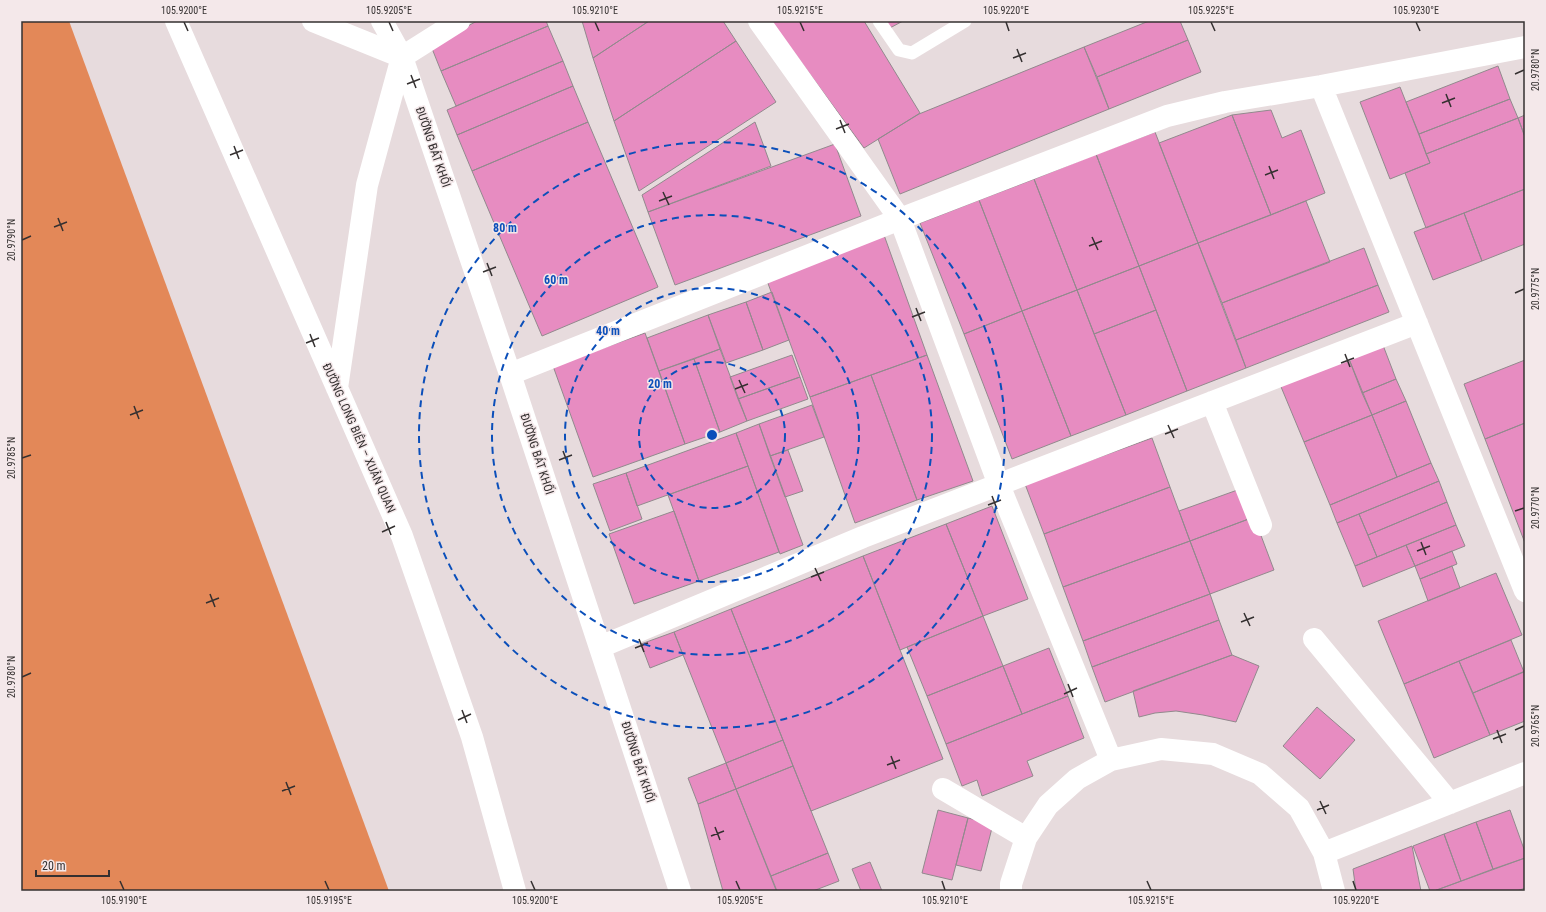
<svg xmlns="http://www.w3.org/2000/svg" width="1546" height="912" font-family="'Roboto Condensed',sans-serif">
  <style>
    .forest { fill: #e38858 }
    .building { fill: #e78cc1; stroke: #92898d }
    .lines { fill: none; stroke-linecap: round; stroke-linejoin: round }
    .lane { stroke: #fff; stroke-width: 13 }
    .street { stroke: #fff; stroke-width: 22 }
    .primary { stroke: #fff; stroke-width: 22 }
    .ticks { fill: none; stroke: #343030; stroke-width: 1.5 }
    .ring { fill: none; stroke: #0b4fba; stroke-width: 2; stroke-dasharray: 7 5 }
    .labels { text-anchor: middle; stroke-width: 3; stroke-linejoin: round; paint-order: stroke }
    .street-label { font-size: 12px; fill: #343030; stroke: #f4e8ea }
    .centre { fill: #0b4fba; stroke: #f4e8ea; stroke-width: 2 }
    .ring-label { font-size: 12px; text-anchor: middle; font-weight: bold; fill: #0b4fba; stroke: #f4e8ea; stroke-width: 3; stroke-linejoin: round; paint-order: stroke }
    .neatline { fill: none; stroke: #343030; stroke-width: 1.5 }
    .ticks-label { font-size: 10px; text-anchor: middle; fill: #343030 }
  </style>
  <rect width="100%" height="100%" fill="#e7dbdd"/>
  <!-- forest -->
  <path class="forest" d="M21,21H69L389,891H21Z"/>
  <!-- building -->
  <path class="building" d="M477,21H546L548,26L441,71L431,46Z
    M582,21H649L593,58Z
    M649,21H723L736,41L614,121L593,58Z
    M771,21H864L920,113L864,148Z
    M884,21H903L888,29Z
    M1149,21H1180L1188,40L1097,77L1084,47Z
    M548,26L563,61L456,106L441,71Z
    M1188,40L1201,72L1109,109L1097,77Z
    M736,41L776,102L639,191L614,121Z
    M1084,47L1109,109L900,194L878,139L919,114Z
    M563,61L573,86L457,135L447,110Z
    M1498,66L1510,99L1419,134L1406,102Z
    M573,86L588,122L472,171L457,135Z
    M1400,87L1430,163L1390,179L1360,102Z
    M1510,99L1518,118L1426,154L1419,134Z
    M1271,110L1282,138L1301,130L1325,193L1271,215L1232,115Z
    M1232,115L1271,215L1198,243L1159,143Z
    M1525,115V137L1518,118Z
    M1518,118L1525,137V189L1426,228L1405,173L1430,163L1426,154Z
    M588,122L658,287L542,336L472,171Z
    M755,122L771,166L648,212L642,195Z
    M1155,132L1198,243L1139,266L1096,154Z
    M835,144L861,216L675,285L648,212Z
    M1096,154L1139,266L1077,290L1034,179Z
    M1034,179L1077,290L1022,311L979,200Z
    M1525,189V244L1482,261L1464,213Z
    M979,200L1022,311L964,334L920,223Z
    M1306,201L1330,262L1222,303L1198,243Z
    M1464,213L1482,261L1433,280L1414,232Z
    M884,235L927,355L810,397L766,278Z
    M1198,243L1246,368L1187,391L1139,266Z
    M1364,248L1378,285L1236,340L1222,303Z
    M1139,266L1156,310L1094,334L1077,290Z
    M1378,285L1389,312L1246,368L1236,340Z
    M1077,290L1126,415L1071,436L1022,311Z
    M772,292L789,340L763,350L746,302Z
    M746,302L763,350L726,363L708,315Z
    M1156,310L1187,391L1126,415L1094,334Z
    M1022,311L1071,436L1012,459L964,334Z
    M708,315L720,349L659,371L647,338Z
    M645,333L685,444L593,477L553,366Z
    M1381,340L1396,379L1362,393L1347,354Z
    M720,349L747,421L720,432L694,359Z
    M1347,354L1372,415L1304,442L1279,382Z
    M792,355L800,377L738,399L730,377Z
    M927,355L973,481L917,500L871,375Z
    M694,359L720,432L685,444L659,371Z
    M1525,360V423L1485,439L1464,384Z
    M871,375L917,500L855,523L810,397Z
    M800,377L808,399L747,421L738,399Z
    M1396,379L1406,401L1372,415L1362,393Z
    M1406,401L1431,463L1397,477L1372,415Z
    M812,405L824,437L770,456L759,424Z
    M1372,415L1397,477L1330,505L1304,442Z
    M1525,423V543L1485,439Z
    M759,424L803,545L780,554L736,433Z
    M736,433L748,466L637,506L626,473Z
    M1152,438L1170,487L1044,534L1025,484Z
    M788,450L803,491L785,497L770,456Z
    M1431,463L1439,481L1337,523L1330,505Z
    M748,466L779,552L699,581L668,495Z
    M626,473L642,519L610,531L593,484Z
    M1439,481L1447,502L1368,535L1359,514Z
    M1170,487L1190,541L1063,587L1044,534Z
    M1243,488L1254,517L1190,541L1179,511Z
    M1447,502L1456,525L1377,557L1368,535Z
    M992,506L1028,599L983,616L946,524Z
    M674,511L699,581L634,604L609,534Z
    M1359,514L1377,557L1355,566L1337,523Z
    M1254,517L1274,570L1210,594L1190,541Z
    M946,524L983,616L900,650L863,556Z
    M1456,525L1465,546L1415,566L1406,545Z
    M1190,541L1210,594L1083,641L1063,587Z
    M1406,545L1415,566L1363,587L1355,566Z
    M1452,551L1457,564L1420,579L1415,566Z
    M863,556L943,759L811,811L731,609Z
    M1452,566L1460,588L1428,601L1420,579Z
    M1496,573L1522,635L1404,684L1378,621Z
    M1210,594L1219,620L1092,667L1083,641Z
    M731,609L783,740L726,763L674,632Z
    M983,616L1003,666L927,696L907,647Z
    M1219,620L1232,655L1105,702L1092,667Z
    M674,632L683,655L650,668L641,644Z
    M1511,640L1524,672L1473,693L1459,661Z
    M1049,648L1068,696L1022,714L1003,666Z
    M1232,655L1259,666L1236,722L1203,715L1176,711L1155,713L1139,717L1133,691Z
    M1459,661L1490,735L1434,758L1404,684Z
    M1003,666L1022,714L946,744L927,696Z
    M1525,671V721L1490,735L1473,693Z
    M1068,696L1084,738L1027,761L1033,776L982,796L977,780L962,786L946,744Z
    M1317,707L1355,740L1320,779L1283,746Z
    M783,740L793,766L736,789L726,763Z
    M726,763L736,789L698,804L688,778Z
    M793,766L828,853L771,876L736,789Z
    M736,789L776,890L774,891H723L698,804Z
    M938,810L968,818L952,880L922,873Z
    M1510,810L1525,852V858L1493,869L1476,822Z
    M968,818L993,824L981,871L956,865Z
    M1476,822L1493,869L1461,881L1444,834Z
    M1444,834L1461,881L1434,891H1430L1413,846Z
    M1412,846L1421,891H1356L1353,869Z
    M828,853L839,881L813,891H777L771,876Z
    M1525,858V888L1517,891H1434Z
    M870,862L882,891H861L852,869Z"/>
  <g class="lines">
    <!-- lane -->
    <path class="lane" d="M879,21L899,50L912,53L965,21"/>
    <!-- street -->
    <path class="street" d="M382,21L402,57L510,374L680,891
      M759,21L900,219L999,485L1111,760
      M402,57L459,21
      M1321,86L1525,591
      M510,374L900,219L1167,116L1225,102L1321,86L1525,47
      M1212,402L1261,525
      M1314,639L1450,803
      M600,647L863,537L1417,323
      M943,789L1026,838
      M1324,853L1525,773
      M1011,891V884L1026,838L1048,805L1077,779L1111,760L1161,749L1213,754L1260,774L1299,808L1324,853L1334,891"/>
    <!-- primary -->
    <path class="primary" d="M176,21L402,536L472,737L515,891
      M313,21L402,57L367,185L337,388"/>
  </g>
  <!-- ticks -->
  <path class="ticks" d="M184,22L188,31M389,22L393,31M595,22L599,31M800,22L804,31M1006,22L1009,31M1211,22L1215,31M1416,22L1420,31M1017,49L1022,62M1013,58L1026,53M1515,74L1524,70M411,75L416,88M407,84L420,79M1446,94L1451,107M1442,103L1455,98M840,120L845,133M836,129L849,124M234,146L239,159M230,155L243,150M1269,166L1274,179M1265,175L1278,170M663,192L669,205M659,201L672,196M58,218L63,231M54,227L67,222M1092,237L1098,250M22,240L31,236M1089,246L1102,241M487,263L492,276M483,272L496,267M1515,293L1524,289M916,308L921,321M912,317L925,312M310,334L315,347M306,343L319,338M1345,354L1350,367M1341,363L1354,358M739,380L745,393M735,389L748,384M134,406L139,419M130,415L143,410M1168,425L1174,438M1165,434L1178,429M563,451L568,464M22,458L31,455M559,460L572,455M992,496L997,509M988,505L1001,500M1515,511L1524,508M386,522L391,535M382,532L395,526M1421,542L1426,555M1417,551L1430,546M815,568L821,581M811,577L824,572M210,594L215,607M206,603L219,598M1244,613L1250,626M1241,622L1254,617M639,639L644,652M635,648L648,643M22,677L31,673M1068,684L1073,697M1064,694L1077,688M462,710L467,723M458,720L471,714M1497,730L1502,743M1515,730L1524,726M1493,739L1506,734M891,756L896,769M887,765L900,760M286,782L291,795M282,791L295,786M1320,801L1326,814M1317,810L1329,805M715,827L720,840M711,836L724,831M120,881L124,890M325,881L329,890M531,881L535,890M736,881L740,890M942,881L945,890M1147,881L1151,890M1353,881L1356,890"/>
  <!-- distance rings -->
  <g class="ring">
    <circle cx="712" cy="435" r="73"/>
    <circle cx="712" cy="435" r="147"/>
    <circle cx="712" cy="435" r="220"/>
    <circle cx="712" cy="435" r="293"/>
  </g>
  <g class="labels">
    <!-- street labels -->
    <g class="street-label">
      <text transform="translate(433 147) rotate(71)" y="4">ĐƯỜNG BÁT KHỐI</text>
      <text transform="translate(359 438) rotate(66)" y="4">ĐƯỜNG LONG BIÊN – XUÂN QUAN</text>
      <text transform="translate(537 454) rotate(72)" y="4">ĐƯỜNG BÁT KHỐI</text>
      <text transform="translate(638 762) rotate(72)" y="4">ĐƯỜNG BÁT KHỐI</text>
    </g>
  </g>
  <circle cx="712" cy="435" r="6" class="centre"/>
  <g class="ring-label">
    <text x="505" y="232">80 m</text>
    <text x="556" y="284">60 m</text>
    <text x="608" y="335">40 m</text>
    <text x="660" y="388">20 m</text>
  </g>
  <!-- border -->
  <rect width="1546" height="912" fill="none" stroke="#f4e8ea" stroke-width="44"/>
  <!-- scale -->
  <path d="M36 870v6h73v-6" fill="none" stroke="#343030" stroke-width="2"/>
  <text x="42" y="870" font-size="12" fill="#343030" stroke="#f4e8ea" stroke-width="3" paint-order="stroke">20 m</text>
  <rect x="22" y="22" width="1502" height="868" class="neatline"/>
  <g class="ticks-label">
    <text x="184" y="14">105.9200°E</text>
    <text x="389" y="14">105.9205°E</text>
    <text x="595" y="14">105.9210°E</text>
    <text x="800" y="14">105.9215°E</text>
    <text x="1006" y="14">105.9220°E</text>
    <text x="1211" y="14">105.9225°E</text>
    <text x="1416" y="14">105.9230°E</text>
    <text transform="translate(1535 70) rotate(-90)" y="4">20.9780°N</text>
    <text transform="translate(11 240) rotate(-90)" y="4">20.9790°N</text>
    <text transform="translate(1535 289) rotate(-90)" y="4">20.9775°N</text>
    <text transform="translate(11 458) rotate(-90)" y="4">20.9785°N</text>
    <text transform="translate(1535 508) rotate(-90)" y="4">20.9770°N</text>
    <text transform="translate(11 677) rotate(-90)" y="4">20.9780°N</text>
    <text transform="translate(1535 726) rotate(-90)" y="4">20.9765°N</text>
    <text x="124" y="904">105.9190°E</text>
    <text x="329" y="904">105.9195°E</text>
    <text x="535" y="904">105.9200°E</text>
    <text x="740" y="904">105.9205°E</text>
    <text x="945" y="904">105.9210°E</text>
    <text x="1151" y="904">105.9215°E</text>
    <text x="1356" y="904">105.9220°E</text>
  </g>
</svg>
